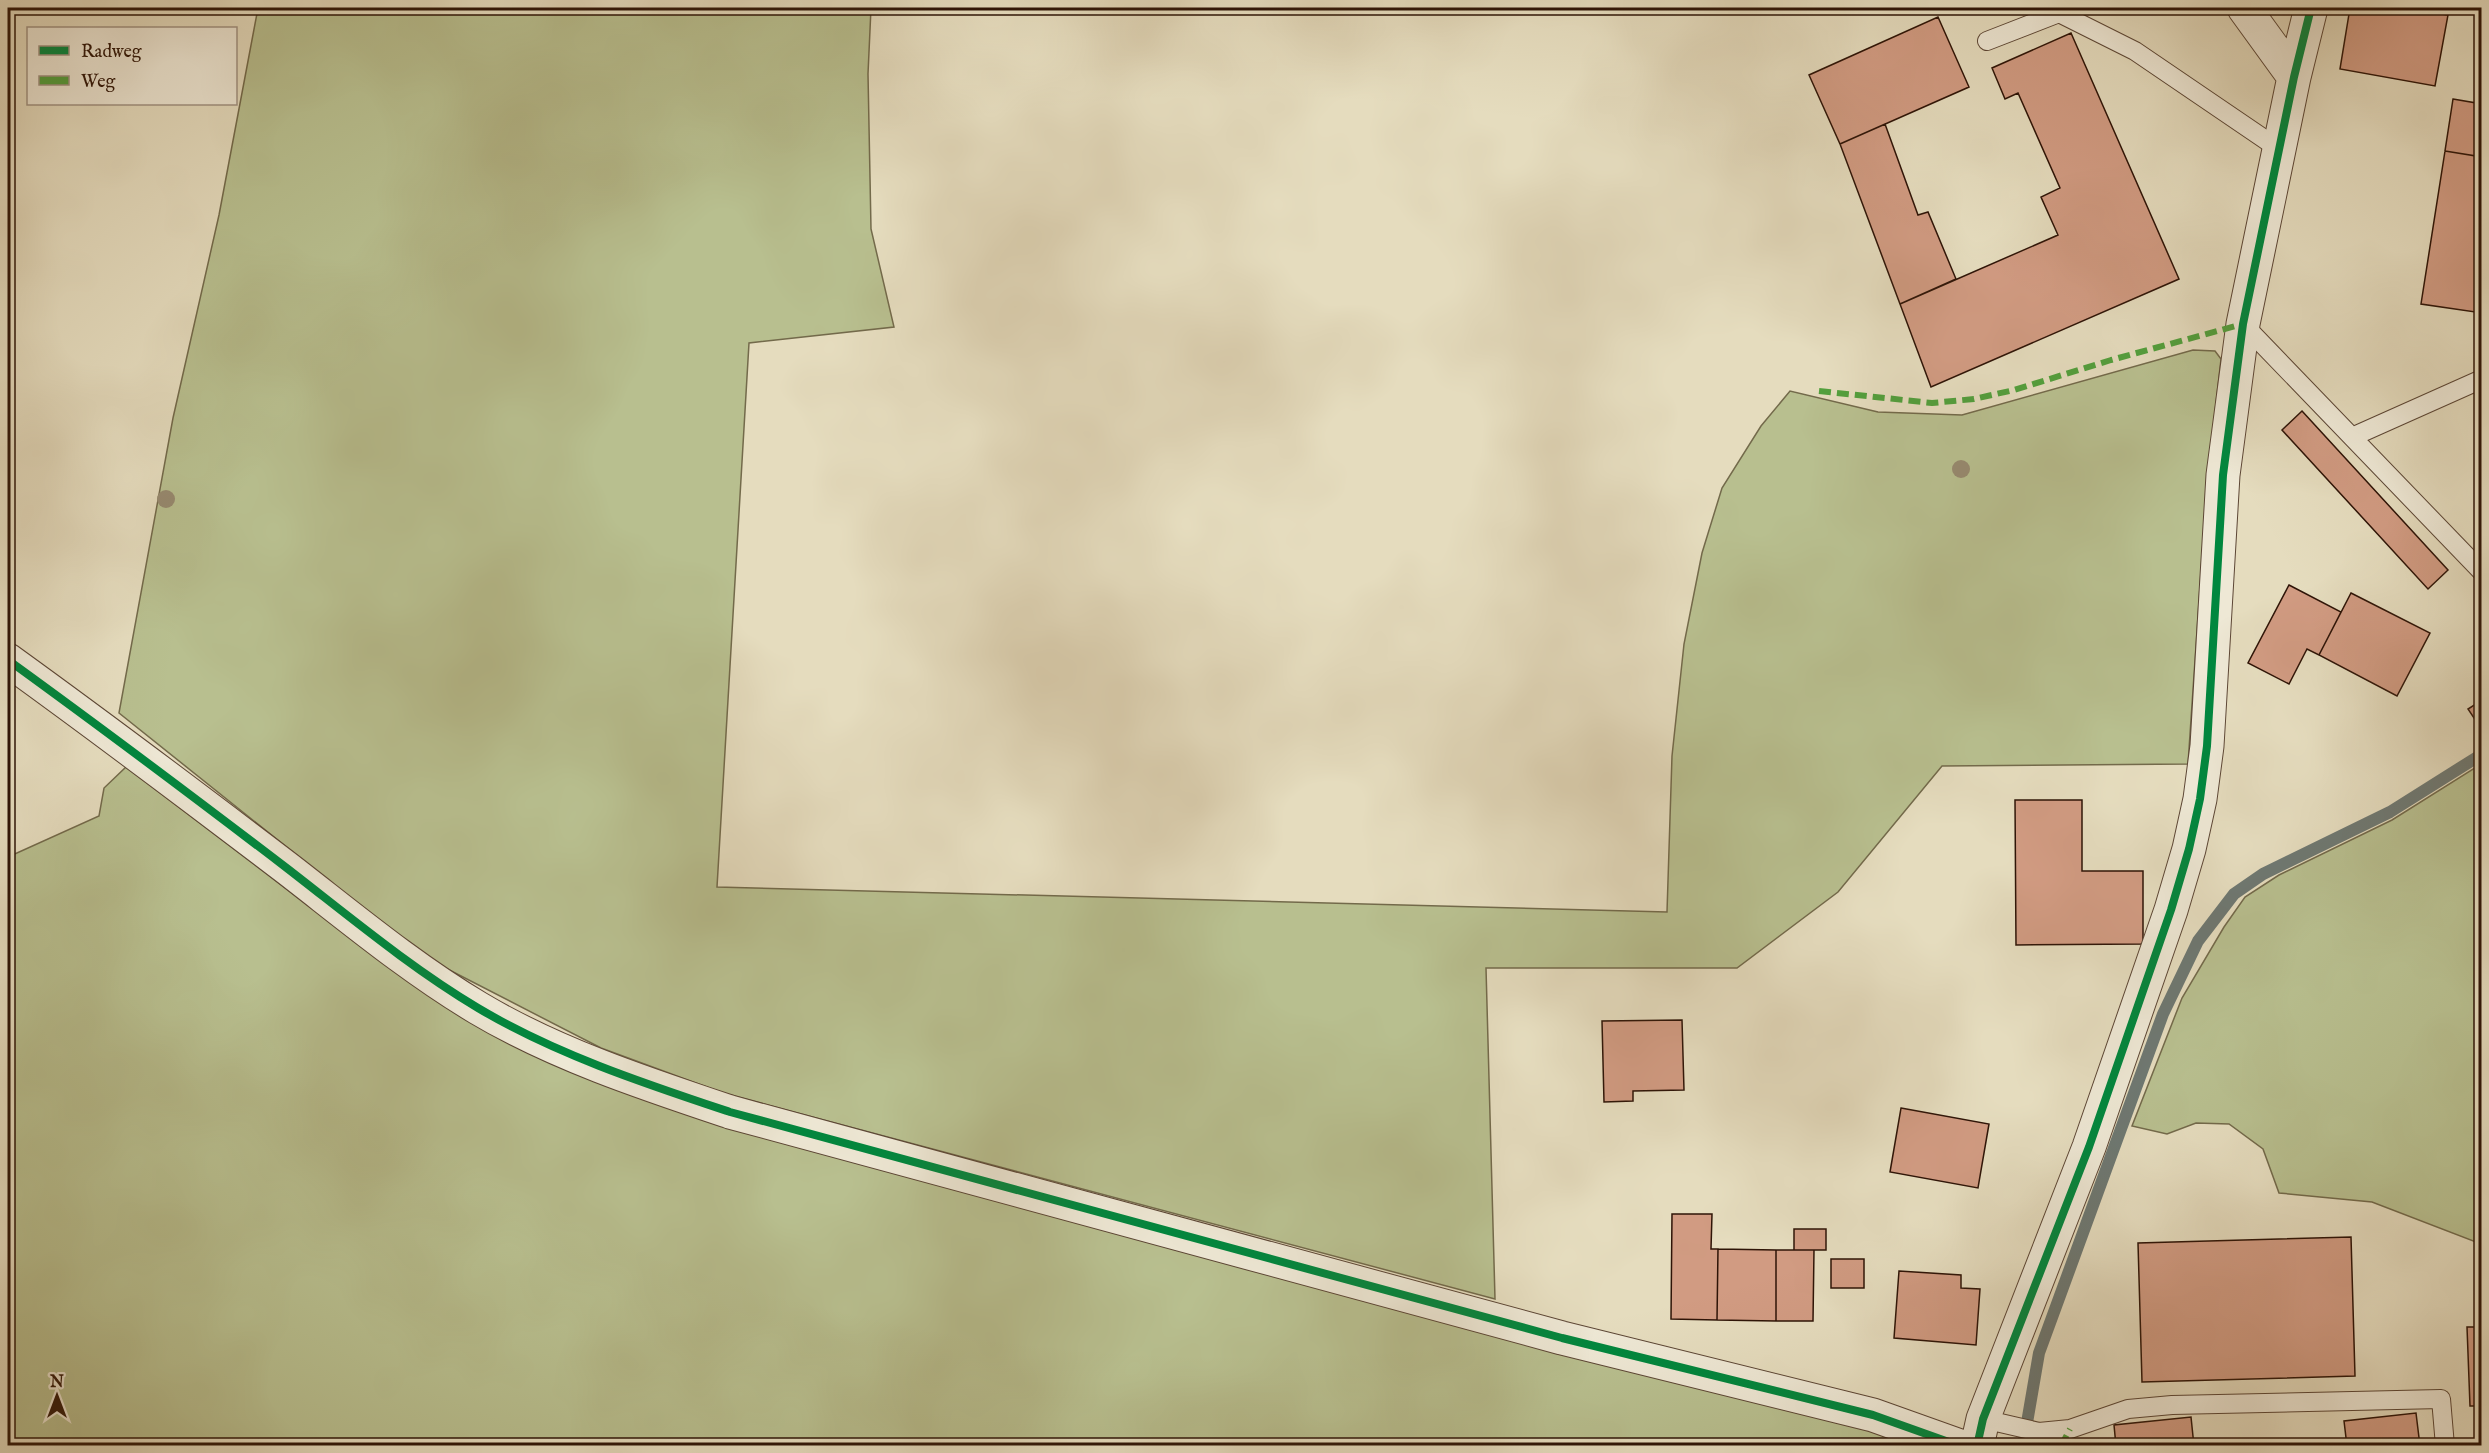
<svg xmlns="http://www.w3.org/2000/svg" width="2489" height="1453" font-family="'IM FELL English',serif">
  <style>
    .green { fill: #b8bf8f; stroke: #736a4b; stroke-width: 1.5 }
    .lines { fill: none; stroke-linecap: round; stroke-linejoin: round }
    .stream { stroke: #6e7872; stroke-width: 12 }
    .building { fill: #d19b82; stroke: #2e1407; stroke-width: 1.5 }
    .service-casing { stroke: #5c4635; stroke-width: 20 }
    .minor-casing { stroke: #5c4635; stroke-width: 35 }
    .service { stroke: #eee8d5; stroke-width: 18 }
    .minor { stroke: #eee8d5; stroke-width: 33 }
    .quiet { stroke: #52a03d; stroke-width: 6; stroke-dasharray: 12 6; stroke-linecap: butt }
    .cycleway-casing { stroke: #eee8d5; stroke-width: 11 }
    .cycleway { stroke: #00873e; stroke-width: 8 }
    .tree { fill: #978a70 }
  </style>
  <rect width="100%" height="100%" fill="#e5dcbe"/>
  <filter id="stains"><feTurbulence type="fractalNoise" baseFrequency=".00333" numOctaves="4"/><feColorMatrix values="0 0 0 0 .2 0 0 0 0 .09 0 0 0 0 .02 0 0 0 .5 -.17"/></filter>
  <radialGradient id="worn" r=".72"><stop offset=".6" stop-color="#630" stop-opacity="0"/><stop offset="1" stop-color="#630" stop-opacity=".3"/></radialGradient>
  <!-- green -->
  <path class="green" d="M258,8H871L868,74L871,229L894,327L749,343L717,887L1667,912L1672,756L1684,644L1702,553L1722,488L1761,426L1790,391L1878,412L1962,415L2193,350L2215,351L2221,359L2207,483L2188,764L1942,766L1838,892L1737,968H1486L1495,1299L723,1093L601,1048L424,957L119,713L173,418L219,215Z
    M2481,764V1244L2372,1202L2279,1193L2263,1149L2229,1124L2196,1123L2167,1134L2132,1126L2182,998L2224,927L2245,897L2279,875L2392,820Z
    M126,767L384,963L524,1048L1921,1445H8V857L99,816L104,788Z"/>
  <g class="lines">
    <!-- stream -->
    <path class="stream" d="M2023,1446L2039,1353L2163,1014L2198,941L2234,894L2263,874L2390,812L2479,756"/>
  </g>
  <!-- building -->
  <path class="building" d="M2350,8H2402L2448,15L2435,86L2340,69Z
    M2402,8H2449L2448,15Z
    M1938,17L1969,87L1840,144L1809,75Z
    M2071,33L2179,279L1931,387L1900,304L2058,235L2041,197L2060,188L2018,93L2005,99L1992,68Z
    M2453,99L2482,104V157L2445,151Z
    M1885,124L1918,215L1928,212L1956,279L1900,304L1840,144Z
    M2445,151L2482,157V313L2421,304Z
    M2302,411L2448,570L2428,589L2282,430Z
    M2289,585L2341,612L2319,655L2307,649L2289,684L2248,663Z
    M2351,593L2430,633L2397,696L2319,655Z
    M2482,700V730L2468,709Z
    M2015,800H2082V871H2143V944L2016,945Z
    M1682,1020L1684,1090L1633,1091V1101L1604,1102L1602,1021Z
    M1901,1108L1989,1124L1978,1188L1890,1172Z
    M1672,1214H1712L1711,1249H1718L1717,1320L1671,1319Z
    M1794,1229H1826V1250H1794Z
    M2351,1237L2355,1376L2142,1382L2138,1243Z
    M1718,1249L1776,1250V1321L1717,1320Z
    M1776,1250H1814L1813,1321H1776Z
    M1831,1259H1864V1288H1831Z
    M1899,1271L1961,1275V1288L1980,1289L1976,1345L1894,1338Z
    M2467,1327H2482V1406H2470Z
    M2416,1413L2420,1446H2347L2344,1421Z
    M2191,1417L2194,1446H2116L2114,1425Z"/>
  <g class="lines">
    <!-- service casing -->
    <g class="service-casing">
      <path id="service" d="M1987,41L2059,13L2135,51L2279,149
        M2243,324L2482,572
        M2352,437L2482,379
        M1983,1419L2039,1432L2070,1429L2128,1409L2172,1405L2441,1399L2445,1446"/>
    </g>
    <!-- minor casing -->
    <g class="minor-casing">
      <path id="minor" d="M2244,8L2294,77
        M8,660C102,728 195,798 288,869C350,917 411,968 478,1008C555,1054 646,1084 730,1112L1562,1338L1873,1415L1960,1446
        M1977,1446L1983,1419L2089,1147L2171,910L2189,849L2200,799L2207,746L2223,475L2243,324L2294,77L2311,8"/>
    </g>
    <!-- service -->
    <use href="#service" class="service"/>
    <!-- minor -->
    <use href="#minor" class="minor"/>
    <!-- quiet -->
    <path class="quiet" d="M1819,391L1932,403L1974,399L2014,390L2111,360L2243,324
      M2061,1446L2070,1429"/>
    <!-- cycleway casing -->
    <g class="cycleway-casing">
      <path id="cycleway" d="M8,660C102,728 195,798 288,869C350,917 411,968 478,1008C555,1054 646,1084 730,1112L1562,1338L1873,1415L1960,1446
        M1977,1446L1983,1419L2089,1147L2171,910L2189,849L2200,799L2207,746L2223,475L2243,324L2294,77L2311,8"/>
    </g>
    <!-- cycleway -->
    <use href="#cycleway" class="cycleway"/>
  </g>
  <!-- trees -->
  <g class="tree">
    <circle cx="1961" cy="469" r="9"/>
    <circle cx="166" cy="499" r="9"/>
  </g>
  <!-- margin -->
  <rect width="2489" height="1453" fill="none" stroke="#e5dcbe" stroke-width="30"/>
  <rect x="9" y="9" width="2471" height="1435" fill="none" stroke="#2e1407" stroke-width="3"/>
  <rect x="15" y="15" width="2459" height="1423" fill="none" stroke="#2e1407" stroke-width="1.5"/>
  <!-- legend -->
  <rect x="27" y="27" width="210" height="78" fill="#eee8d5" stroke="#a19383" stroke-width="1.5"/>
  <rect x="39" y="46" width="30" height="9" fill="#00873e" stroke="#a19383" stroke-width="1.5"/>
  <text x="81" y="57" font-size="18" fill="#2e1407">Radweg</text>
  <rect x="39" y="76" width="30" height="9" fill="#52a03d" stroke="#a19383" stroke-width="1.5"/>
  <text x="81" y="87" font-size="18" fill="#2e1407">Weg</text>
  <!-- north arrow -->
  <g transform="translate(57 1396)" stroke="#eee8d5" stroke-width="4.5" paint-order="stroke">
  <path d="M0-4.5L10 22L0 15L-10 22Z" fill="#2e1407"/>
  <text y="-9" font-size="16" font-weight="bold" text-anchor="middle" fill="#2e1407">N</text>
  </g>
  <rect width="100%" height="100%" filter="url(#stains)"/>
  <rect width="100%" height="100%" fill="url(#worn)"/>
</svg>
